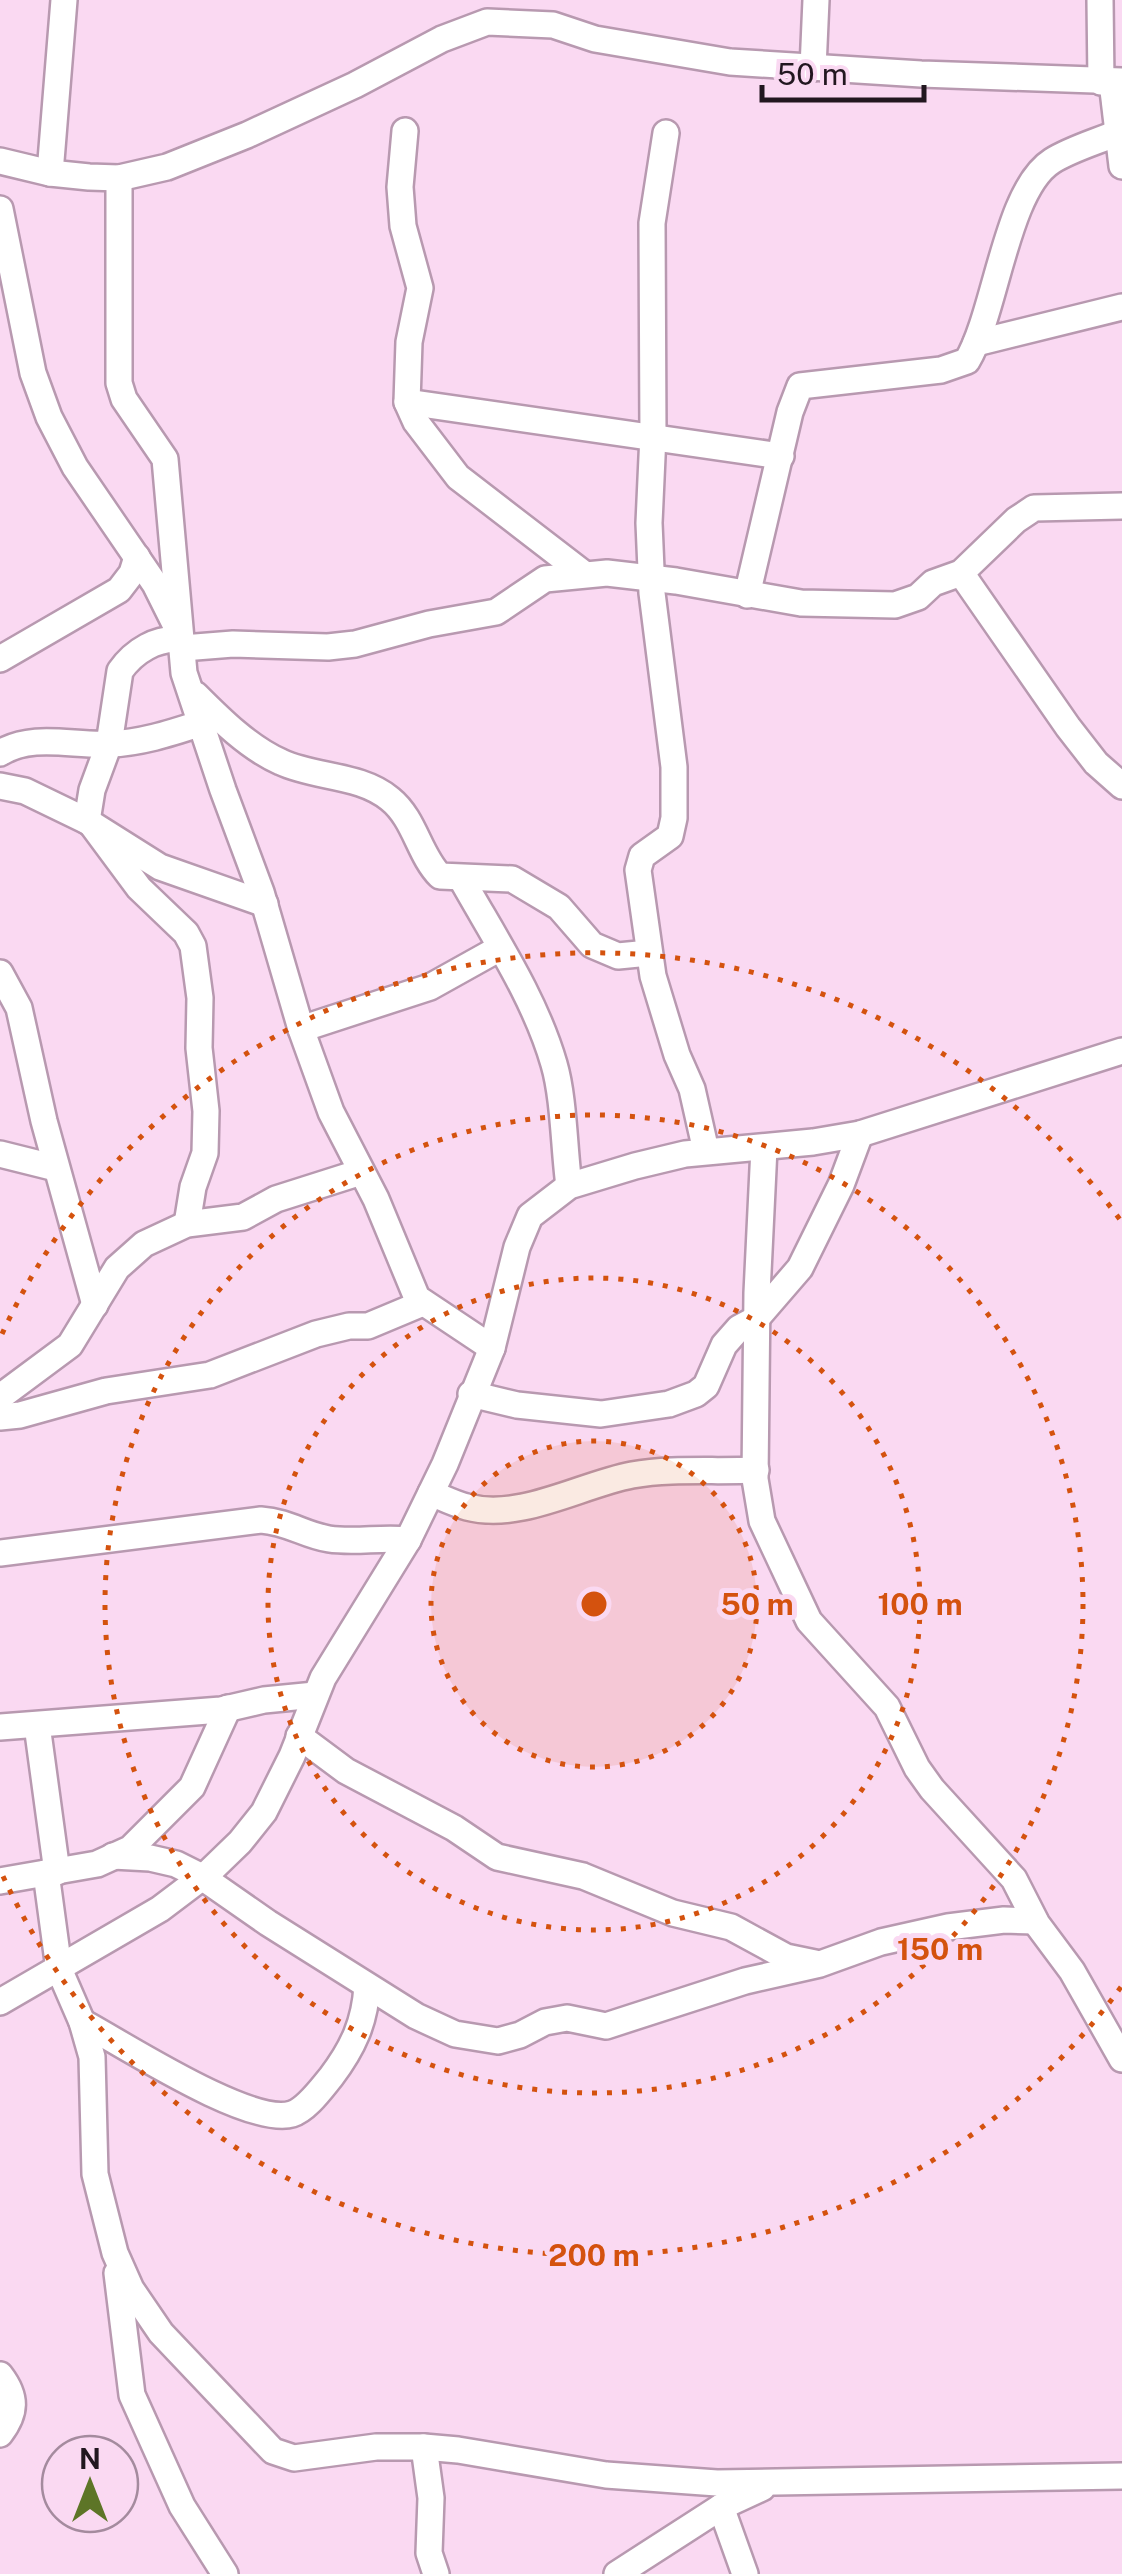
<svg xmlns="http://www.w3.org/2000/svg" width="1122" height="2574" font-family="'Public Sans',sans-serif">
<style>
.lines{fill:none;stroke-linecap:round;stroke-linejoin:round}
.minor-casing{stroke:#b899b0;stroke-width:30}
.minor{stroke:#fff;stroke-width:25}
.ring{fill:none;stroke:#d4520e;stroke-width:5;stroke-dasharray:5 10}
.centre{fill:#d4520e;stroke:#fad9f2;stroke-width:5}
.ring-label{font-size:30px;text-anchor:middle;font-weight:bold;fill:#d4520e;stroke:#fad9f2;stroke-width:10;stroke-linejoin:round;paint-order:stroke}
</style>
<rect width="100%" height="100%" fill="#fad9f2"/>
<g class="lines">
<defs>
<g id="minor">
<path d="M1100 0 1101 82"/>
<path d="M813 68 816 0"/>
<path d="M1112 82 1122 166"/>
<path d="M405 131 400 187 403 226 420 288 409 342 407 402 416 422 458 477 584 574"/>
<path d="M666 133 652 223 653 435 649 523 652 593 674 767V818L670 836 642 856 638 870 653 976 677 1055 692 1089 706 1151"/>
<path d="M0 161 50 173 89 177 119 178 167 167 247 135 355 85 442 39 487 22 553 25 595 39 730 62 921 74 1122 81"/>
<path d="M50 173 64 0"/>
<path d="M119 178V383L124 399 165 459 184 673 223 790 261 892 301 1029 331 1112 376 1199 417 1298 492 1348"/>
<path d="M0 209 33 373 49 417 75 467 155 584 174 622"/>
<path d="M976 343 1122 307"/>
<path d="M407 402 781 456"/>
<path d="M961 573 1068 727 1096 763 1122 786"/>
<path d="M747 595 790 412 800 386 941 370 967 361C996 313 1006 190 1052 161 1071 149 1096 142 1117 133"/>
<path d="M183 648 233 644 328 647 355 644 429 624 496 612 545 579 607 573 676 581 801 603 895 605 918 597 933 583 961 573 1016 520 1034 508 1122 506"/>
<path d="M0 659 119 590 132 573 137 557"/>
<path d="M196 695C220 719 249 748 281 762 315 778 360 774 390 799 415 819 419 855 440 876L512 879 559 907 592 945 618 956 649 953"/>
<path d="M0 753C33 733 72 746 109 744 141 743 171 733 202 723"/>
<path d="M0 786 25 791 87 821 160 867 265 904"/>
<path d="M87 821 92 790 109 744 120 671C134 651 157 637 181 640"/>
<path d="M93 826 139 888 186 933 193 946 200 998 199 1048 206 1111 205 1153 193 1187 187 1224"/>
<path d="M461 878C494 937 535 998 554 1064 564 1098 564 1149 569 1186"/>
<path d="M0 973 19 1008 44 1121 95 1305"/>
<path d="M301 1029 430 987 500 948"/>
<path d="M764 1148 757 1293 755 1479 762 1521 809 1621 887 1707 917 1768 932 1789 1014 1879 1037 1924 1072 1971 1122 2059"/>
<path d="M0 1154 56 1168"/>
<path d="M471 1394 517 1405 601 1414 669 1404 696 1394 706 1386 724 1345 739 1328 756 1319 800 1268 841 1185 860 1134"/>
<path d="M0 1397 70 1345 117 1268 144 1244 187 1224 243 1217 276 1199 361 1172"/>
<path d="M0 1417 20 1415 106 1391 210 1375 316 1334 349 1326H368L423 1303"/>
<path d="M431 1493C443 1498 455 1504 467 1507 521 1521 580 1485 632 1475 673 1468 714 1472 756 1470"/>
<path d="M0 1553 261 1520C289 1522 304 1535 329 1539 355 1543 381 1537 408 1540"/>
<path d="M37 1725 57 1872"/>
<path d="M0 1727 221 1710 264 1700 315 1695"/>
<path d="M299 1736 346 1771 454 1828 497 1857 583 1876 673 1913 731 1927 786 1957 815 1963"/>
<path d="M113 1856 150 1858 176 1864 202 1877 268 1923 416 2016 455 2034 498 2041 520 2035 545 2022 567 2018 606 2026 745 1981 820 1964 881 1942 948 1927 1004 1920 1035 1921"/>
<path d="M46 1873 59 1969 82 2022 92 2057 95 2174 115 2253 131 2289 161 2333 273 2451 294 2458 376 2447H424L458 2450 606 2475 717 2483 1122 2476"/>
<path d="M0 1881 97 1864 130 1849 192 1787 228 1708"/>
<path d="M0 2002 160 1909 209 1872 240 1842 264 1812 292 1756 323 1678 408 1540 445 1464 492 1348 517 1247 530 1216 569 1186 635 1166 685 1154 813 1142 860 1134 1122 1051"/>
<path d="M82 2022C123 2044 250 2127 292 2114 307 2109 321 2089 331 2077 353 2048 365 2022 367 1986"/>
<path d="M117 2273 132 2395 182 2506 225 2574"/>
<path d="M0 2375C17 2397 16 2413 0 2434"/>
<path d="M424 2447 431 2498 429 2553 436 2574"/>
<path d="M721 2507 745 2574"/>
<path d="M617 2574 721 2507 762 2488"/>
</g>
</defs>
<use href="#minor" class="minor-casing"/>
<use href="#minor" class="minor"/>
</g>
<circle cx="594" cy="1604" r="163" fill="#d4520e" fill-opacity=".12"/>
<g class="ring">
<circle cx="594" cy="1604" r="163"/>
<circle cx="594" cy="1604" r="326"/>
<circle cx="594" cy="1604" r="489"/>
<path d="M1121 1987A651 651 0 0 1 2 1874M2 1334A651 651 0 0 1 1121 1221"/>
</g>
<circle cx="594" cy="1604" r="15" class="centre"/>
<g class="ring-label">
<text x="757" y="1615">50 m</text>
<text x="920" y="1615">100 m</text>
<text x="940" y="1960">150 m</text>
<text x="594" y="2266">200 m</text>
</g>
<g transform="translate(90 2484)"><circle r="48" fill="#fad9f2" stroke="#a48b9e" stroke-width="2.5"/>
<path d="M0-8L18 38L0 25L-18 38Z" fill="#5d7527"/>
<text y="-15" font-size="28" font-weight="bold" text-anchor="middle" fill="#221720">N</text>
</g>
<path d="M762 85v15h162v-15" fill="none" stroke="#221720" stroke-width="5"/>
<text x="777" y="85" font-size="30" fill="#221720" stroke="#fad9f2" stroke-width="8" paint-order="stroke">50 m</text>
</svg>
